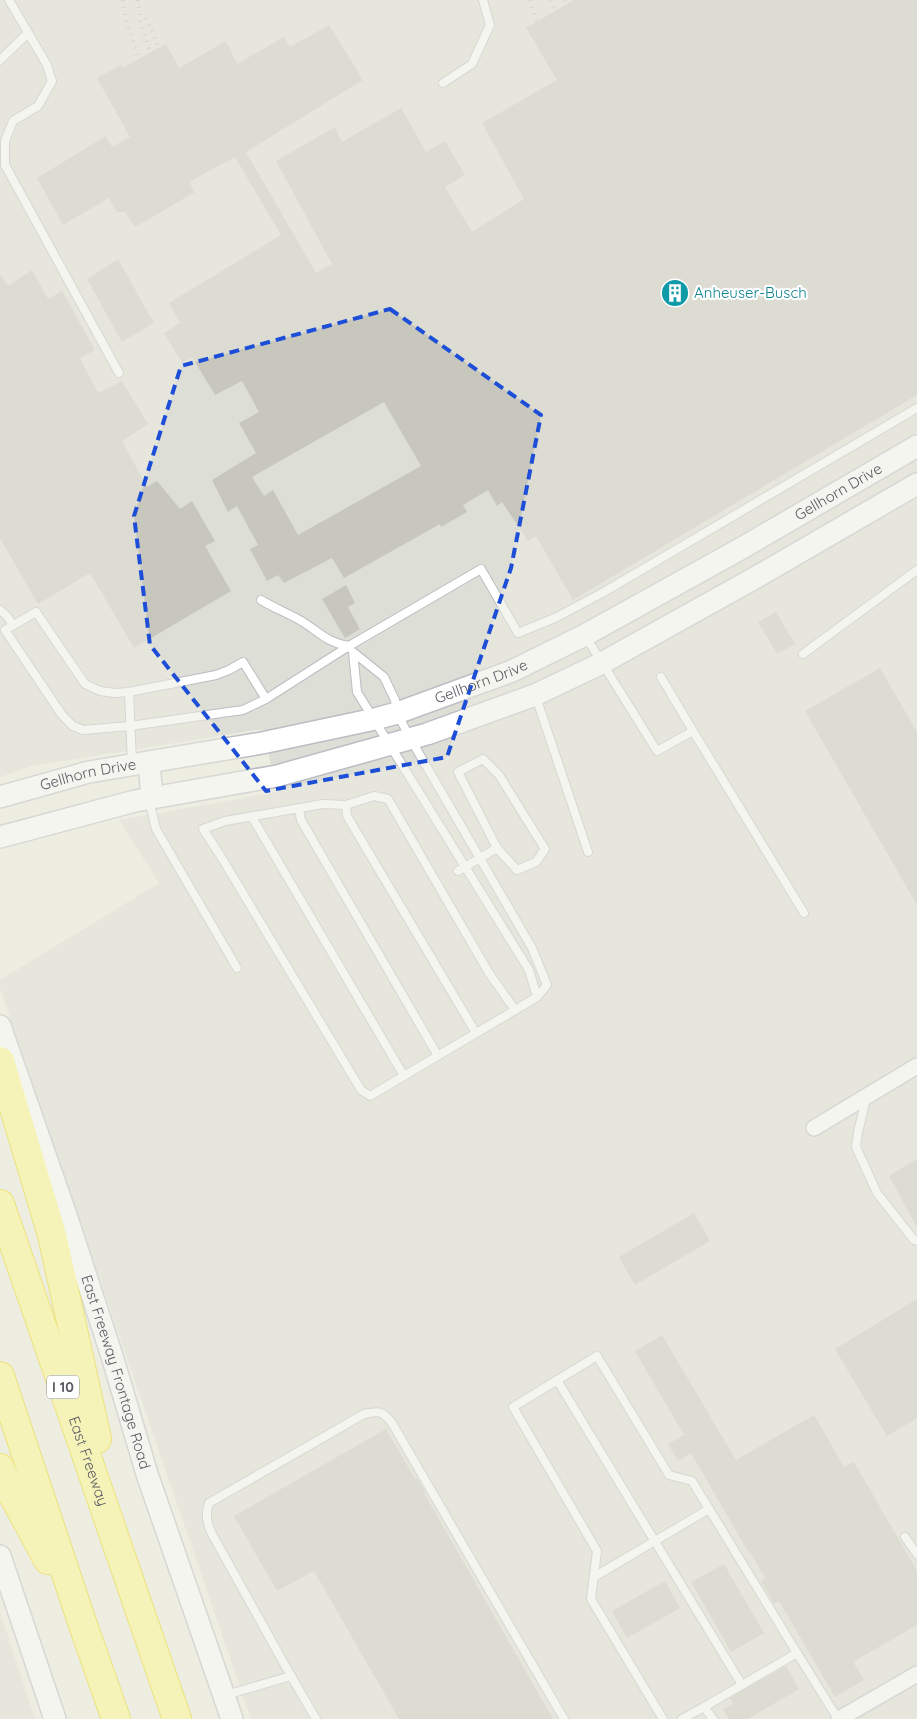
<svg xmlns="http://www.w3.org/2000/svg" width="917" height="1719" font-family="Quicksand,sans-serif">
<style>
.industrial{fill:#ddded5}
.building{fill:#c8c7be;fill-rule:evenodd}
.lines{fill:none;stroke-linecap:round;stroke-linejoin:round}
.service-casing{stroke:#bbbdc3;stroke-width:10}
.minor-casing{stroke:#bbbdc3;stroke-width:18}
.secondary-casing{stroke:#bcbdc5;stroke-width:24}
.motorway-casing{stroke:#eed500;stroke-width:30}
.service{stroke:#fff;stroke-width:8}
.minor{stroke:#fff;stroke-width:15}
.secondary{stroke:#fff;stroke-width:21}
.motorway{stroke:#fffa86;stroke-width:28}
.rail{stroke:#b6b7b7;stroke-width:4;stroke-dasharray:1 6;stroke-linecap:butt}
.marked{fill:none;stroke:#1d4ed8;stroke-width:4;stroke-dasharray:10 6;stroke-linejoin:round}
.labels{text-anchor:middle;stroke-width:4.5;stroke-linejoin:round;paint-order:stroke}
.shield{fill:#fff;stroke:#8b8c91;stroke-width:1}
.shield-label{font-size:14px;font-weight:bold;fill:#595b62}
.culture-label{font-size:15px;fill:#0d838f;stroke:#fff;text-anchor:start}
.street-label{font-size:15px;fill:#595b62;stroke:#fff}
</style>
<rect width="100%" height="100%" fill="#edede1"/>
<g class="industrial">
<path d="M0 0H917V1719H251L0 988V980L159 883 119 820 277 792 263 729 32 766 0 777Z"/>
<path d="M0 1612 35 1719H0Z"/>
</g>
<g class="building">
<path d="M574 0H917V395L573 600 536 536 528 541 502 502 497 506 488 490 463 505 467 512 441 527 440 524 344 578 332 558 284 583 278 575 267 581 250 549 258 545 237 506 228 512 212 480 256 453 239 423 259 412 242 381 215 395 192 357 182 363 164 333 180 323 169 303 281 235 235 157 189 182 195 192 135 227 125 212H117L109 198 63 225 37 178 106 136 112 147 130 137 97 78 121 65 122 68 166 44 179 68 226 41 237 64 284 37 290 47 329 25 363 80 246 152 316 273 332 264 276 161 335 127 342 142 401 108 426 152 445 141 465 175 445 187 472 232 524 199 482 123 557 80 526 28ZM384 402 421 466 298 535 273 490 264 496 252 477Z"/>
<path d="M118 259 154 323 122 342 87 279Z"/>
<path d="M32 270 48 299 62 291 95 350 80 358 98 393 122 381 148 424 122 441 147 487 157 481 180 509 192 501 215 541 205 546 231 591 134 648 90 573 38 604 0 538V274L8 286Z"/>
<path d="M346 585 355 603 348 607 360 629 345 638 322 599Z"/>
<path d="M776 612 795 644 777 654 758 622Z"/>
<path d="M880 668 917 732V905L805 711Z"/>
<path d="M917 1159V1227L889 1176Z"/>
<path d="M694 1213 710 1241 635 1285 619 1257Z"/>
<path d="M917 1299V1418L887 1436 835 1349Z"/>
<path d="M662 1335 736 1460 814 1415 844 1467 854 1462 917 1571V1625L853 1662 864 1680 835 1697 779 1601 774 1604 761 1581 765 1578 750 1552 749 1553 691 1453 678 1461 668 1444 684 1435 635 1351Z"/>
<path d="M386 1429 415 1479 417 1478 425 1492 424 1493 553 1719H399L314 1571 277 1591 234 1516Z"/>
<path d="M724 1564 764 1633 731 1652 691 1582Z"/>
<path d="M665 1581 680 1608 627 1638 612 1611Z"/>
<path d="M786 1666 799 1689 748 1719H729L723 1709 733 1704 730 1698Z"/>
</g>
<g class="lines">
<defs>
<g id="service">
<path d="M9 0 47 65 52 81 38 106 13 121 5 141V165L119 373"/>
<path d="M0 60 28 33"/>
<path d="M443 83 472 64 490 25 483 0"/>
<path d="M261 600C274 608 290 614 303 622 320 633 328 643 349 646L350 648"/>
<path d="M0 610 7 616 13 625"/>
<path d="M586 637 657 751 693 731 804 913"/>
<path d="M803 654 917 570"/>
<path d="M661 677 693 731"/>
<path d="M129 692 132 763"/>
<path d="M536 697 588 852"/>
<path d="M266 699 243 662 229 670 216 675 129 692 115 693 100 691 85 684 36 612 5 630 62 715 73 726 83 730 130 726 243 710 266 699 349 646 481 569 518 633 555 618 604 592 917 408"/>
<path d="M149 800 156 829 237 968"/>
<path d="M346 805 347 816 476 1033"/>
<path d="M299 809 301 820 438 1056"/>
<path d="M252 817 404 1076"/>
<path d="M458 871 497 848 458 772 483 759 499 775 545 849 536 862 517 870 497 848"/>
<path d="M515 1010 489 973 388 799 374 796 346 805 323 804 225 821 203 829 220 855 361 1090 370 1096 537 997 529 970 357 692 353 652 384 677 395 700 397 713 410 738 532 948 547 985 537 997"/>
<path d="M866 1099 858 1132 856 1147 877 1193 914 1240 917 1241"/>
<path d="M557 1380 742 1685"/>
<path d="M905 1537 917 1554"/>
<path d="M594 1577 709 1509"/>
<path d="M291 1676 212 1534C207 1523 205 1515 209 1503L364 1414C379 1411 382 1410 392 1423L564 1719"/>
<path d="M226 1695 291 1676 316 1719"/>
<path d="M663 1719 591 1599 597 1551 513 1407 597 1356 669 1475 692 1481 797 1653"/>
<path d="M682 1719 704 1707"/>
<path d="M713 1719 704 1707 797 1653 838 1719"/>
</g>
<g id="minor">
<path d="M814 1128 917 1066"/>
<path d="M839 1719 917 1674"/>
</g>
<g id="secondary">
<path d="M149 762 152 798"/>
<path id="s1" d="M0 797 89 772 262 743 375 719 397 713 512 671 585 635 742 548 917 446"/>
<path d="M0 837 135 801 277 776 427 734 535 695 602 663 753 579 917 484"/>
<path id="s2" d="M0 1026 67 1218 112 1356 147 1474 232 1719"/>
<path d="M0 1556 55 1719"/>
</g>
<g id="motorway">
<path d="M0 1061 52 1235 97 1439"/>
<path id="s3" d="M0 1204 177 1719"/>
<path d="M0 1376 82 1622 116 1719"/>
<path d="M0 1468 6 1482 48 1560"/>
</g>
</defs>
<use href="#service" class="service-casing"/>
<use href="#minor" class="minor-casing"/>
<use href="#secondary" class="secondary-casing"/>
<use href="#motorway" class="motorway-casing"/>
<use href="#service" class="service"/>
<use href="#minor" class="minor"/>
<use href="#secondary" class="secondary"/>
<use href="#motorway" class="motorway"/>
<g class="rail">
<path d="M123 0 126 20 139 59"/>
<path d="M138 0 140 20 150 52"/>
<path d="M530 0 536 22"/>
<path d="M551 0 556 10"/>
<path d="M565 0 567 4"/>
<path d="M146 18 159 48"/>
</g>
</g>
<path d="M0 0H917V1719H0ZM390 309 541 415 511 568 447 757 266 791 150 645 134 516 181 366Z" fill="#edede1" fill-opacity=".55" fill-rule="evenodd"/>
<path class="marked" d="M390 309 541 415 511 568 447 757 266 791 150 645 134 516 181 366Z"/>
<defs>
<symbol id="building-disc" viewBox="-11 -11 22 22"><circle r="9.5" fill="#0f9aa8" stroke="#fff"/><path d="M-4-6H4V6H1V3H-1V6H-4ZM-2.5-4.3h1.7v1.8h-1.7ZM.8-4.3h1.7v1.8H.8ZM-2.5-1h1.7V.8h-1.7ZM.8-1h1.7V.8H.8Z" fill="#fff"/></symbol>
</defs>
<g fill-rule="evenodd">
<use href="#building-disc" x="659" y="277" width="32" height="32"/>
</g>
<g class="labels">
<rect class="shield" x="47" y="1375.5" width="32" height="23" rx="4"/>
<g class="shield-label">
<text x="63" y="1392">I 10</text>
</g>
<g class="culture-label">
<text x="694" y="298">Anheuser-Busch</text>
</g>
<g class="street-label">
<text dy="5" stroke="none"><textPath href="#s1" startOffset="901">Gellhorn Drive</textPath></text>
<text dy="5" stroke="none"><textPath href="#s1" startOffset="496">Gellhorn Drive</textPath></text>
<text dy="5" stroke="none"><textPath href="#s1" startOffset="91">Gellhorn Drive</textPath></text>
<text dy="5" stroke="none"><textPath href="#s2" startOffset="365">East Freeway Frontage Road</textPath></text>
<text dy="5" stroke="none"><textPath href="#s3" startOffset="272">East Freeway</textPath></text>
</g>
</g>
</svg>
